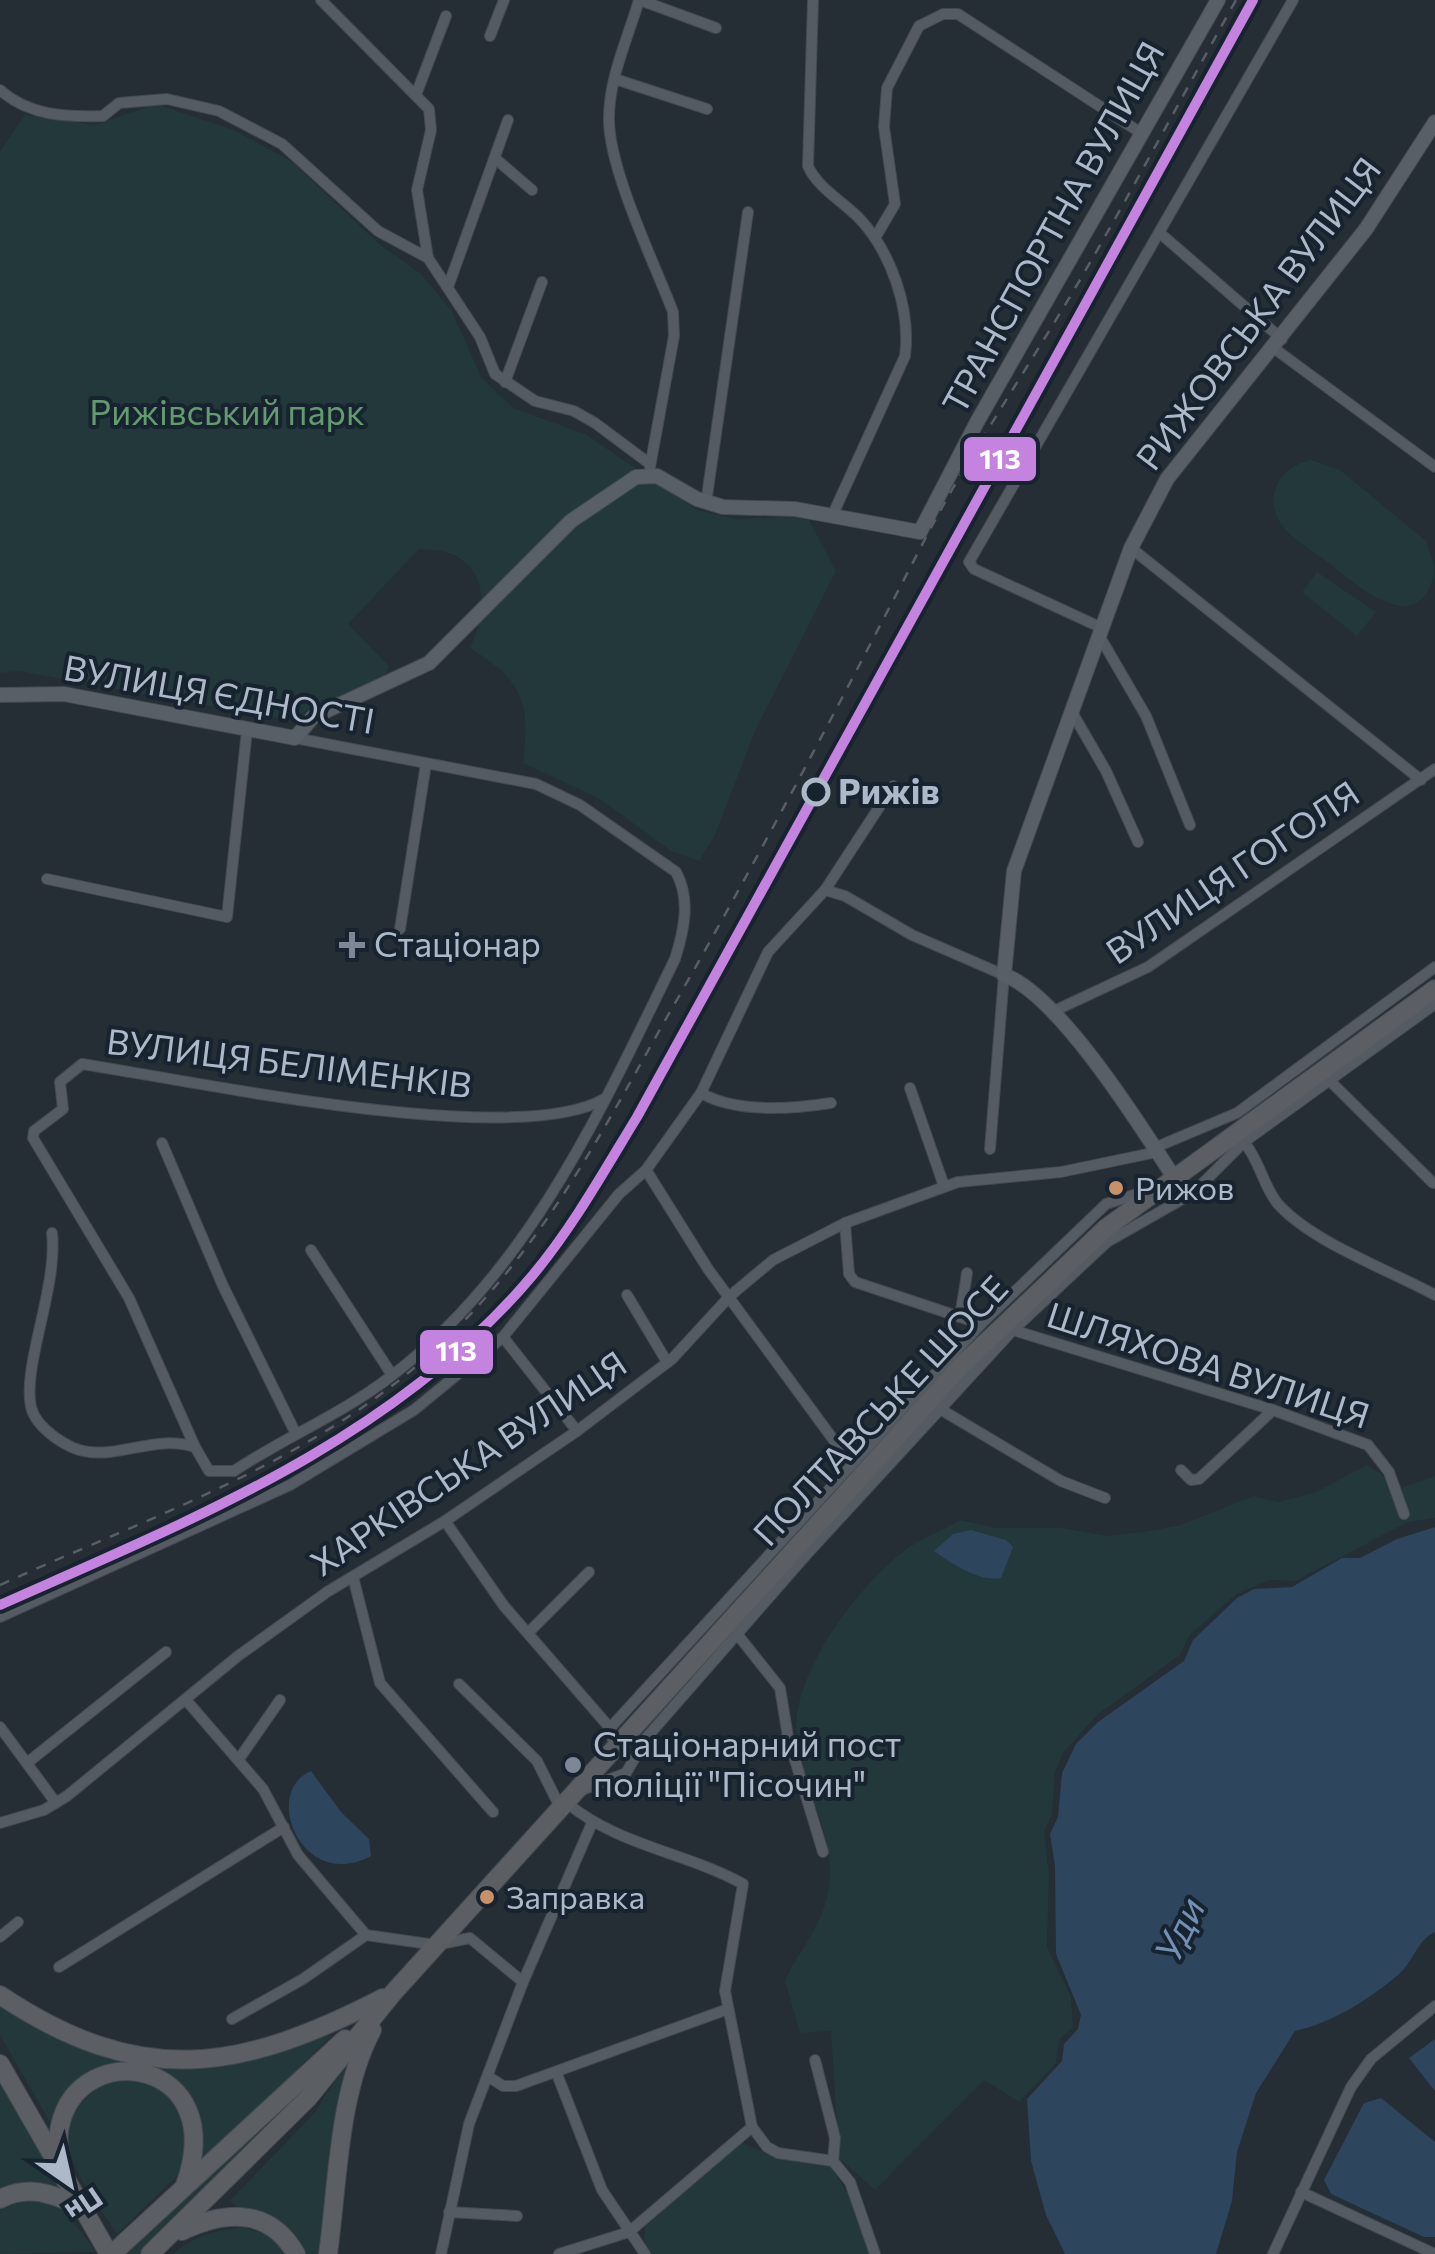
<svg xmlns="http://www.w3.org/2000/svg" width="1435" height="2254" font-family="Commissioner,sans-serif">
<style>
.green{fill:#22383b}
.water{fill:#2e455e}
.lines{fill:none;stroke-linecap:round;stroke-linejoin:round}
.street-casing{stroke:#43494f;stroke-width:12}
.secondary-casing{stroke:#43494f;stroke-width:16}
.highway-casing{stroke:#414851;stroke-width:20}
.street{stroke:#555b63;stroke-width:10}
.secondary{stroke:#595f67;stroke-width:14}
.highway{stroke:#5b5e62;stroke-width:18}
.rail{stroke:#595e66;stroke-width:2.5;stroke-dasharray:10 10;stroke-linecap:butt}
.rail-1-casing{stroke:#182330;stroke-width:18}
.rail-1{stroke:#c483df;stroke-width:10}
.stop-dot{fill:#182330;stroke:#adb8c8;stroke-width:5}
.poi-dot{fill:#7d8795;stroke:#182330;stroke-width:4}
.bus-dot{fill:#c7916a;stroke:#182330;stroke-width:4}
.labels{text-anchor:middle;stroke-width:8;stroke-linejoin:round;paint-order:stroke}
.bus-label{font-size:32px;fill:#adb8c8;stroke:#182330;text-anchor:start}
.street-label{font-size:35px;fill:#adb8c8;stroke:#182330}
.park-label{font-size:35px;fill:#629b6d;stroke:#182330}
.stop-label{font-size:35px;font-weight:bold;fill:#adb8c8;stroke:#182330;text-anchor:start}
.poi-label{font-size:35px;fill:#adb8c8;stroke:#182330;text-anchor:start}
.water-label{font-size:38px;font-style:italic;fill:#7290b3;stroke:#182330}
.line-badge{stroke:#182330;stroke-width:4}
.badge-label{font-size:28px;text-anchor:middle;font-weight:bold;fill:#fff}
</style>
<rect width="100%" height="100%" fill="#252d35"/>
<g class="green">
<path d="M156 104 234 130 291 161 378 243 420 273 452 311 481 377 513 408 585 434 697 510 738 519 807 516 836 571 756 729 715 835 699 861 671 851 600 799 523 763C530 702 524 682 470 648 485 617 491 572 452 554 443 550 428 550 419 549L348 624 389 666 385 676 286 720 19 671 0 673V151L25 115 95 125Z"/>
<path d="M1311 460 1340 470 1426 541 1435 569C1422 643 1358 587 1329 563 1313 551 1286 537 1277 517 1265 490 1285 465 1311 460Z"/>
<path d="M1317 572 1376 612 1357 636 1302 592Z"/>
<path d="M1367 1465 1401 1488 1435 1476V1518L1408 1522 1295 1581 1269 1580 1236 1594 1189 1636 1180 1655 1097 1715 1063 1753 1055 1772 1052 1814 1044 1831 1049 1874 1047 1947 1071 1997 1073 2027 1059 2040 1056 2063 1019 2102 984 2080 875 2190 839 2158 831 2031 800 2033 785 1981C799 1950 822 1926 828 1892 839 1842 804 1791 797 1743 787 1679 853 1593 900 1554 917 1540 941 1531 960 1520L996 1528H1063L1106 1536 1143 1532 1181 1525 1253 1496 1278 1502 1314 1493Z"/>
<path d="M0 1996 162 2063 332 2035 193 2174C204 2141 206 2101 170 2082 153 2072 118 2075 98 2073L55 2131 0 2035Z"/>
<path d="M349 2060 319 2254H298L230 2201 315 2112Z"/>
<path d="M112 2079 153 2081 188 2117 185 2168 117 2234C79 2176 32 2126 112 2079Z"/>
<path d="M310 2079 286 2111 145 2249 139 2254H124Z"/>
<path d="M0 2080 58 2186 32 2183 0 2192Z"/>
<path d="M740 2142 773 2156 830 2165 857 2208 870 2254H652L644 2240 645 2227Z"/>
<path d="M30 2197 62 2207 96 2252 0 2254V2210Z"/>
<path d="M245 2227 271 2237 286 2254H173C194 2235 218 2230 245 2227Z"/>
</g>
<g class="water">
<path d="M1435 1527V1932C1417 1940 1414 1961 1399 1974 1370 1999 1332 2023 1295 2031L1256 2093 1237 2152 1232 2201 1216 2254H1065L1046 2215 1031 2161 1027 2099 1062 2061 1064 2044 1078 2029 1081 2015 1056 1954 1055 1866 1050 1834 1058 1817 1062 1773 1076 1744 1098 1722 1184 1661 1193 1640 1237 1598 1254 1589 1292 1587 1342 1558H1360L1397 1539Z"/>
<path d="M971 1530 1006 1540 1013 1547 1001 1578C978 1582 951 1563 934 1551L953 1534Z"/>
<path d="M311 1771 341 1812 369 1839 371 1856C302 1893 261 1792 311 1771Z"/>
<path d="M1435 2039V2091L1409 2058Z"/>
<path d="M1381 2098 1435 2142V2237H1424L1331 2194 1324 2180 1364 2103Z"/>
</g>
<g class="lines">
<defs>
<g id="street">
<path d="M321 0 429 109 431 130 417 190 428 258"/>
<path d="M639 0C628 38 608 80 609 121 610 172 654 262 673 312L674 336 650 467"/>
<path d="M640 0 716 28"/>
<path d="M813 0 808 166C817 187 842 201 858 217 891 251 911 309 905 356L833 514"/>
<path d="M490 36 504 0"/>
<path d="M615 79 707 109"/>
<path d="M0 90C29 116 66 117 103 116L119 103 167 99 219 111 282 144 378 231 428 258 480 337 495 374 535 401 574 411 595 423 650 464"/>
<path d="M417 92 446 16"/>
<path d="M497 160 532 190"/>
<path d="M1161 234 1282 339"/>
<path d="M875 238 895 204 884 127 887 88 919 26 943 14H958L1141 133"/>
<path d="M448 287 508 120"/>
<path d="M1275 349 1435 467"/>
<path d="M505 382 542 282"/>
<path d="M706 503 748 212"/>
<path d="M1131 548 1421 780"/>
<path d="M1102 628 974 569 969 562 1293 0"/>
<path d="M1100 637 1146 716 1190 825"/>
<path d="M1073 714 1106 771 1138 842"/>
<path d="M47 879 227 917 247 730"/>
<path d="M825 890 845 896 912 935 1004 975 990 1149"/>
<path d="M400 929 426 764"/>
<path d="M1054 1011 1148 967 1435 769"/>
<path d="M1330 1081 1433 1183"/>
<path d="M910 1088 944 1186"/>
<path d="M701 1093C736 1113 792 1109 831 1103"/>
<path d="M1244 1142C1260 1161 1263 1186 1278 1204 1312 1242 1389 1270 1435 1295"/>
<path d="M162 1143 223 1286 296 1434"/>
<path d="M1154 1148 1237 1113 1435 967"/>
<path d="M646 1170 708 1269 852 1465"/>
<path d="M845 1223 849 1274 855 1282 981 1324"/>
<path d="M52 1233C58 1287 22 1366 31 1407 36 1428 68 1450 89 1452 125 1456 157 1435 195 1447L209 1471H234C285 1437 342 1414 390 1377 529 1272 601 1110 675 959 684 931 691 899 676 872L580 805 536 784 295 738"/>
<path d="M311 1250 392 1375"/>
<path d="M627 1295 667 1362"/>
<path d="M960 1317 967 1273"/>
<path d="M1013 1330 1273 1410 1368 1445 1389 1472 1404 1514"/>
<path d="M503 1337 577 1431"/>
<path d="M940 1409 1061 1481 1105 1498"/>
<path d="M195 1447 129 1298 33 1138 34 1131 63 1109 60 1082 82 1064C193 1081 515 1150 604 1099"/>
<path d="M1181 1470 1191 1480 1199 1479 1273 1410"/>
<path d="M445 1521 504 1606 610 1728 615 1749"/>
<path d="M353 1577 380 1683 493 1812"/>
<path d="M0 1617 290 1485 414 1410 503 1337 619 1194 646 1170 701 1093 768 952 825 890 893 786"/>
<path d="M528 1633 589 1572"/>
<path d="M737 1634 780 1688 788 1737 823 1852"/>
<path d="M459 1684 537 1761 561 1809"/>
<path d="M186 1700 263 1789 298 1855 366 1935 436 1945 470 1938 523 1982"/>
<path d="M0 1727 56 1803"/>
<path d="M610 1728 981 1324 1106 1204 1152 1189"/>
<path d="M239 1759 280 1700"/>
<path d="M27 1763 166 1652"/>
<path d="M577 1792 626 1773 647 1737 807 1554 1013 1330 1107 1242 1193 1193 1244 1142 1435 1004"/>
<path d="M567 1803C619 1846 685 1852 743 1884L725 1991 752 2127 767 2147 778 2153 833 2161 850 2182 875 2254"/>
<path d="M0 1823 44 1810 67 1796 238 1656 327 1592 445 1521 577 1431 672 1359 730 1296 773 1260 845 1223 958 1182 1061 1172 1157 1152"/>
<path d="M0 1937 18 1922"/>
<path d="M59 1967 284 1827"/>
<path d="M232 2019 303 1979 366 1935"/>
<path d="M815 2060 835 2138 833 2161"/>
<path d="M557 2074 602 2190 645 2254"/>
<path d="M489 2077 503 2086H516L728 2009"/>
<path d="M1301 2192 1435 2254"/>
<path d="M449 2212 517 2216"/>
<path d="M441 2254 469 2124 523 1982 592 1823"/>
<path d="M559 2254 629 2232 752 2127"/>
<path d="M1273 2254 1351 2087 1371 2059 1435 2006"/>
</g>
<g id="secondary">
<path d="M0 695 64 694 295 738 313 717 429 663 571 521 636 477 657 476 697 499 723 507 795 509 920 532 977 422 1218 0"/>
<path d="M1173 1176C1140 1125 1058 994 1004 975L1014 871 1131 548 1167 479 1366 229 1435 122"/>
</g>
<g id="highway">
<path d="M0 1995C141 2089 239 2072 383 1998"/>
<path d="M0 2064 109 2254"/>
<path d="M65 2180C62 2162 56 2144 60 2126 79 2036 231 2058 185 2185"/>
<path d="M0 2199C29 2184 51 2194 80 2206"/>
<path d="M182 2231C225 2211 269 2207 296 2254"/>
<path d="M112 2254 345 2039"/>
<path d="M150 2254 308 2098 393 1993 961 1366 1106 1228 1435 989"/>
<path d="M328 2254C338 2183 338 2094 372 2030"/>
</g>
</defs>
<use href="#street" class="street-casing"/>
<use href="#secondary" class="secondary-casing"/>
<use href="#highway" class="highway-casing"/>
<use href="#street" class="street"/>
<use href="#secondary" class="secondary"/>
<use href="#highway" class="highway"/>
<path class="rail" d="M0 1585C142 1520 302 1466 421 1362 535 1262 594 1146 667 1017 757 861 841 701 924 541 967 458 1020 380 1068 300 1127 201 1180 100 1236 0"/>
<defs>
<path id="rail-1" d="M0 1605C191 1520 394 1440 532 1276 573 1227 604 1171 637 1117L1253 0"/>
</defs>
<use href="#rail-1" class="rail-1-casing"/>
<use href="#rail-1" class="rail-1"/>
</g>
<circle class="stop-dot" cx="816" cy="792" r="12"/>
<g class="poi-dot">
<path d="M347 930h10v10h10v10h-10v10h-10v-10h-10v-10h10z"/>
<circle cx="573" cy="1765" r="10"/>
</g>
<g class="bus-dot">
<circle cx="1116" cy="1188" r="9"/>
<circle cx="487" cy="1897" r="9"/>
</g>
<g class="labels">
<g class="bus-label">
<text x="1135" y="1200">Рижов</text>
<text x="506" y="1909">Заправка</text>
</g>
<g class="street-label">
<text transform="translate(1054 228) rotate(-61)" y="12">ТРАНСПОРТНА ВУЛИЦЯ</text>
<text transform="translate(1259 314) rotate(-53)" y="12">РИЖОВСЬКА ВУЛИЦЯ</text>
<text transform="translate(219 695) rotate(10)" y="12">ВУЛИЦЯ ЄДНОСТІ</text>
<text transform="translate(1233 873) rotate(-34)" y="12">ВУЛИЦЯ ГОГОЛЯ</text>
<text transform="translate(289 1064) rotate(7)" y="12">ВУЛИЦЯ БЕЛІМЕНКІВ</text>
<text transform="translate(1208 1366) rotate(18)" y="12">ШЛЯХОВА ВУЛИЦЯ</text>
<text transform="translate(881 1411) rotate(-47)" y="12">ПОЛТАВСЬКЕ ШОСЕ</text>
<text transform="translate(469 1464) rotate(-34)" y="12">ХАРКІВСЬКА ВУЛИЦЯ</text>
</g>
<g class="park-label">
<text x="227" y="425">Рижівський парк</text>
</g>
<g class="stop-label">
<text x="838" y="804">Рижів</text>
</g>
<g class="poi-label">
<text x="374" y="957">Стаціонар</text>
<text x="593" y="1757">Стаціонарний пост<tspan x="593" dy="40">поліції "Пісочин"</tspan></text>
</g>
<g class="water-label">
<text transform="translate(1180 1930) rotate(-64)" y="13">Уди</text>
</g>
</g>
<g class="line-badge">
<rect x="962" y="435" width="76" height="48" rx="10" fill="#c483df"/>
<rect x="418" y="1328" width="77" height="48" rx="10" fill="#c483df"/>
</g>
<g class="badge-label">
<text x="1000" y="469">113</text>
<text x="456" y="1361">113</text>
</g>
<g transform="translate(70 2184) rotate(146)" stroke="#182330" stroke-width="8" paint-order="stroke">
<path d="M0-8L18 38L0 25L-18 38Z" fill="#adb8c8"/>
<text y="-15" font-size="28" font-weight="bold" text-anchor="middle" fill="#adb8c8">Пн</text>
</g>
</svg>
